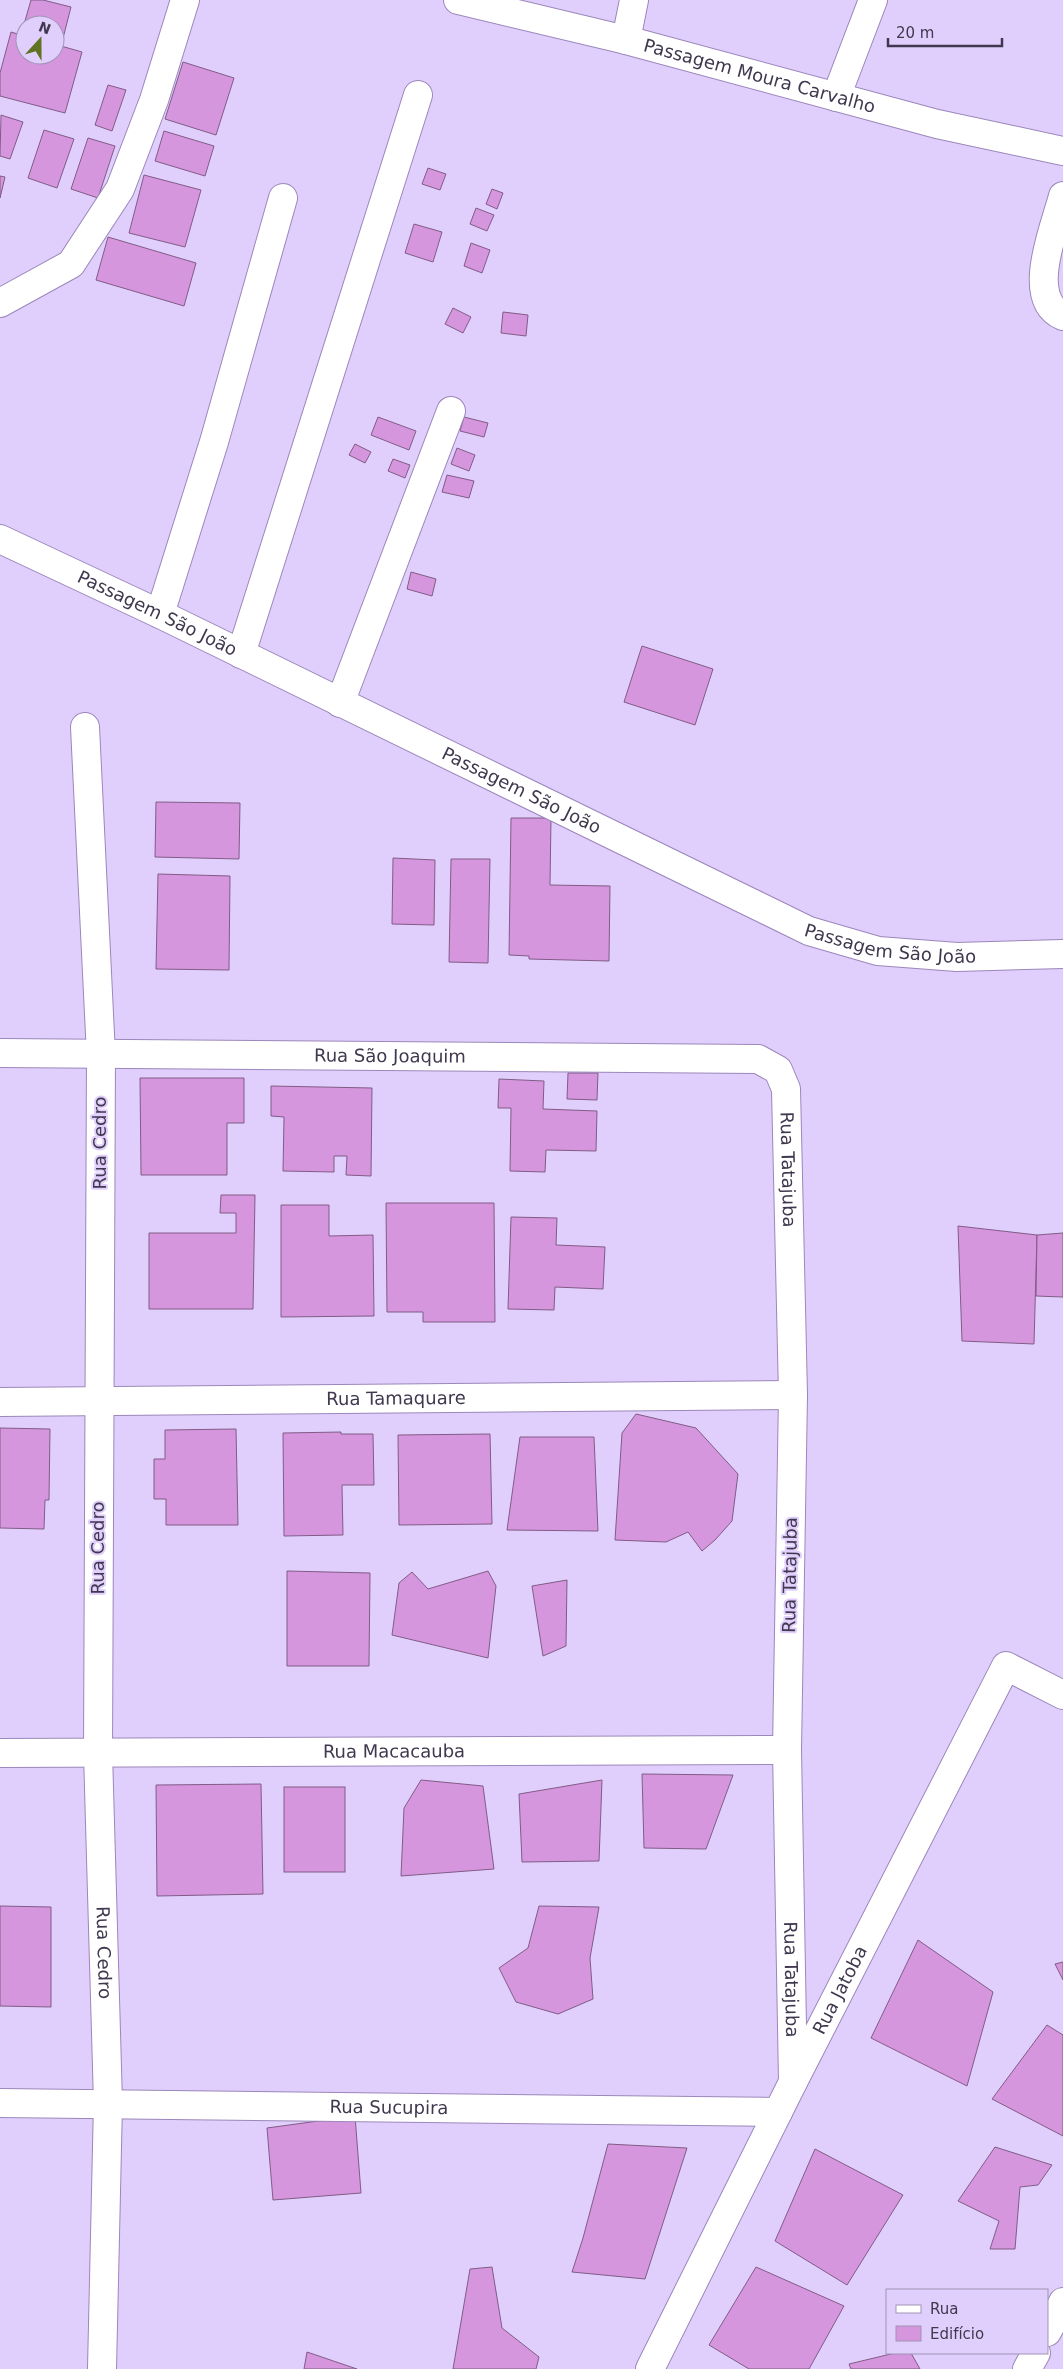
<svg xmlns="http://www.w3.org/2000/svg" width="1063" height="2369" font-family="'DejaVu Sans',sans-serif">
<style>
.building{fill:#d596de;stroke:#815c86;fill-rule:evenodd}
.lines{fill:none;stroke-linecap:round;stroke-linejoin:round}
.street-casing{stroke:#9b87bb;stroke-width:30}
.street{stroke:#fff;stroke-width:28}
.labels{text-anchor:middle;stroke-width:4;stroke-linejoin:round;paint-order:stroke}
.street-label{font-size:18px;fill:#40384e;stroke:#e0cffc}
</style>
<rect width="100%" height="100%" fill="#e0cffc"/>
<g class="building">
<path d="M31 0H43L71 7 61 46 82 52 65 113 0 96V73L11 32 21 35ZM25 25H55V55H25Z"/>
<path d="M183 62 234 78 216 135 165 119Z"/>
<path d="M108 85 126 90 112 131 95 125Z"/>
<path d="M1 115 23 122 10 159 0 156Z"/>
<path d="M44 130 74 139 57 188 28 178Z"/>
<path d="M164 131 214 146 205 176 155 161Z"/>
<path d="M88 138 115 146 98 198 71 189Z"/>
<path d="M428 168 446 174 440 190 422 184Z"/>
<path d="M144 175 201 190 185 247 129 233Z"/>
<path d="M0 176 5 177 0 198Z"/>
<path d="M492 189 503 193 497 209 486 204Z"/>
<path d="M476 208 494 215 487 231 470 224Z"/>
<path d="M414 224 442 232 433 262 405 253Z"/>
<path d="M108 237 196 263 184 306 96 280Z"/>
<path d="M471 243 490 250 482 273 464 266Z"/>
<path d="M453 308 471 317 463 333 445 324Z"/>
<path d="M503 312 528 315 526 336 501 333Z"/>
<path d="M378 417 416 431 409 450 371 435Z"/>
<path d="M464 417 488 423 484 437 460 431Z"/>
<path d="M355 444 371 452 365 463 349 455Z"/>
<path d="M457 448 475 455 469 471 451 464Z"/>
<path d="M393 459 410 465 405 478 388 471Z"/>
<path d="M447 475 474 481 469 498 442 492Z"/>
<path d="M411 572 436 579 432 596 407 589Z"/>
<path d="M642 646 713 669 695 725 624 702Z"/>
<path d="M156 802 240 803 239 859 155 857Z"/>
<path d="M511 818H551L550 885 610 886 609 961 529 959V956L509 955Z"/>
<path d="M393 858 435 860 434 925 392 924Z"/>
<path d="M451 859H490L488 963 449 962Z"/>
<path d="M158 874 230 876 229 970 156 969Z"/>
<path d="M568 1073H598L597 1100 567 1099Z"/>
<path d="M140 1078H244V1123H227V1175H141Z"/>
<path d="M499 1079 544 1081 543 1109 597 1111 596 1151 546 1150 545 1172 510 1171 511 1108H498Z"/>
<path d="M271 1086 372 1088 371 1176 346 1175 347 1156H334V1172L283 1171 284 1117 271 1116Z"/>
<path d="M221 1195H255L253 1309H149V1233H236V1213H220Z"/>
<path d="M386 1203H494L495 1322H423V1312H387Z"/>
<path d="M281 1205H329V1236L373 1235 374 1316 281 1317Z"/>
<path d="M511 1217 557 1218 556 1245 605 1247 603 1289 555 1287 554 1310 508 1309Z"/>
<path d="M958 1226 1037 1235 1034 1344 962 1341Z"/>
<path d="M1063 1233V1297L1036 1296 1037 1235Z"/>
<path d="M636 1414 696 1428 738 1474 732 1521 715 1540 702 1551 688 1532 666 1542 615 1540 622 1433Z"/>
<path d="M0 1428 50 1429 49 1500H45L44 1529 0 1528Z"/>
<path d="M236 1429 238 1525H166V1499H154V1459H165V1430Z"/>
<path d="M341 1432V1434H373L374 1485H342L343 1535 284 1536 283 1433Z"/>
<path d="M490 1434 492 1524 399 1525 398 1435Z"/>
<path d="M520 1437H594L598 1531 507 1530Z"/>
<path d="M287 1571 370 1573 369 1666H287Z"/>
<path d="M488 1571 496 1586 488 1658 392 1635 399 1583 412 1572 428 1589Z"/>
<path d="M567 1580 566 1646 543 1656 532 1586Z"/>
<path d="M642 1774 733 1775 706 1849 644 1848Z"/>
<path d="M421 1780 483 1786 494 1869 401 1876 404 1808Z"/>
<path d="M602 1780 599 1861 522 1862 519 1794Z"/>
<path d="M261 1784 263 1894 157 1896 156 1785Z"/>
<rect x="284" y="1787" width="61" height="85"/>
<path d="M0 1906 51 1907V2007L0 2006Z"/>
<path d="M539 1906 599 1907 590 1958 593 1999 558 2014 516 2002 499 1968 528 1948Z"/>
<path d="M918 1940 993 1992 967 2086 871 2038Z"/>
<path d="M1063 1962V1980L1055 1964Z"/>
<path d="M1047 2025 1063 2035V2136L992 2099Z"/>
<path d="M355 2116 361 2193 273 2200 267 2128Z"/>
<path d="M608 2144 687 2148 645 2279 572 2272 583 2238Z"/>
<path d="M995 2147 1052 2165 1038 2185 1020 2187 1015 2249H990L999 2221 958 2201Z"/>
<path d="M815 2149 903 2195 847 2285 775 2241Z"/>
<path d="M492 2267 502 2328 539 2357 536 2369H453L470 2269Z"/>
<path d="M756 2267 844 2306 809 2369H749L709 2345Z"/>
<path d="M307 2352 357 2369H304Z"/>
<path d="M895 2353H911L920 2369H851L849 2364Z"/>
</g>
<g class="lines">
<defs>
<g id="street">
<path id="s1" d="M458 0 626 40 937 124 1063 151"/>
<path d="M626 40 634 0"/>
<path d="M836 97 873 0"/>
<path d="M1063 196C1055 227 1024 299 1063 316"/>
<path d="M0 303 71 264 120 189 154 100 185 0"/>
<path id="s2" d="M0 539 160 614 809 931 878 951 957 957 1063 954"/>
<path d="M160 614 214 442 283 198"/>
<path d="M241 654 418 95"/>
<path d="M340 703 451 411"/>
<path id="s3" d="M85 727 101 1055 98 1753 108 2103 102 2369"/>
<path id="s4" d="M0 1053 758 1059 778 1070 786 1089 793 1395 787 1750 793 2082"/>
<path id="s5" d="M0 1402 793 1395"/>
<path id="s6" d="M0 1753 787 1750"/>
<path id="s7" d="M0 2103 778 2112"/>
<path d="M1047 2332 1063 2302"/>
<path id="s8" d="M650 2369 793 2082 1006 1666 1063 1695"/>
<path d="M1027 2369 1036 2353"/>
</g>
</defs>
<use href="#street" class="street-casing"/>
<use href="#street" class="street"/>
</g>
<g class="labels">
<g class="street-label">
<text dy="6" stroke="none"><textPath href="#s1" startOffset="311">Passagem Moura Carvalho</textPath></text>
<text dy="6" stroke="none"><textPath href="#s2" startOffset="174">Passagem São João</textPath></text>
<text dy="6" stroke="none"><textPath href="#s2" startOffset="579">Passagem São João</textPath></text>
<text dy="6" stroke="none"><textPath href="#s2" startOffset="982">Passagem São João</textPath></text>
<text dy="6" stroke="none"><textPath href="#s4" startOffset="390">Rua São Joaquim</textPath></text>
<text transform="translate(100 1143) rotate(-90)" y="6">Rua Cedro</text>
<text dy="6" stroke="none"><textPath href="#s4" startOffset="882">Rua Tatajuba</textPath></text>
<text dy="6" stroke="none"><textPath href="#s5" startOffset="396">Rua Tamaquare</textPath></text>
<text transform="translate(98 1548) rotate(-90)" y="6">Rua Cedro</text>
<text transform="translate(790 1575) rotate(-89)" y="6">Rua Tatajuba</text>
<text dy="6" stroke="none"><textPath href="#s6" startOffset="394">Rua Macacauba</textPath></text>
<text dy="6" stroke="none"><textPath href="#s3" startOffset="1226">Rua Cedro</textPath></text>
<text dy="6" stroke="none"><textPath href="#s4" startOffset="1692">Rua Tatajuba</textPath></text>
<text dy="6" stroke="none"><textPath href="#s8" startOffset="424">Rua Jatoba</textPath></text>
<text dy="6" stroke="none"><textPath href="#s7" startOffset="389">Rua Sucupira</textPath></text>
</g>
</g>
<rect x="886" y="2289" width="162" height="65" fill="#e0cffc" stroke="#a093b6"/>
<rect x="896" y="2305" width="25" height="8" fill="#ffffff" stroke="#a093b6"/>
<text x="930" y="2314" font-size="15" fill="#40384e">Rua</text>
<rect x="896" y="2326" width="25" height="15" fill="#d596de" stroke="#a093b6"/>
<text x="930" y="2339" font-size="15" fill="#40384e">Edifício</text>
<g transform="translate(40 40) rotate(21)"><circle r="24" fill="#e0cffc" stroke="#a093b6"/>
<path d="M0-4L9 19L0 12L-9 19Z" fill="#5f7322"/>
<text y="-8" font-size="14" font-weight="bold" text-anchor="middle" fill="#40384e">N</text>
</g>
<path d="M888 38v8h114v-8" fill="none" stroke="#40384e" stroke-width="2.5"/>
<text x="896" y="38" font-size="15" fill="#40384e" stroke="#e0cffc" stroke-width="4" paint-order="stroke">20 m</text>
</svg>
